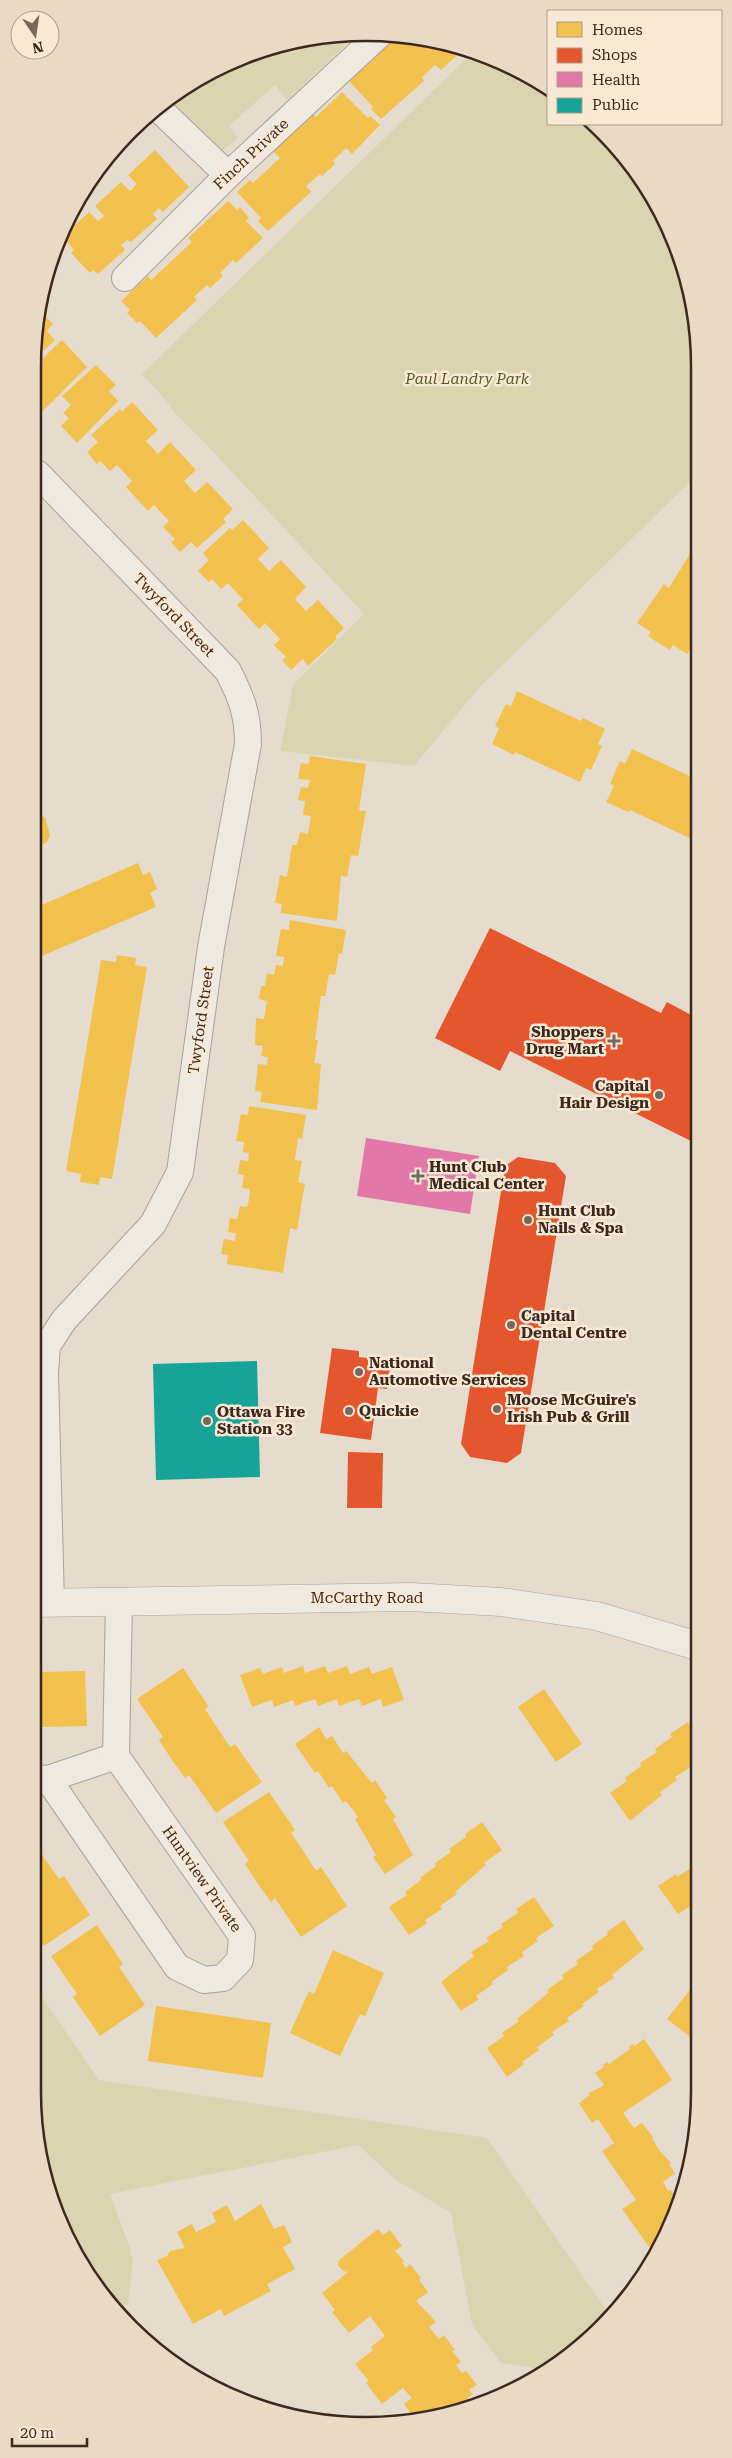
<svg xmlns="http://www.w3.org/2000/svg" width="732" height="2458" font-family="'Roboto Serif',serif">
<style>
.green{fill:#dad5b0}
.homes{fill:#f2c14e}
.shops{fill:#e4572e}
.health{fill:#e377a8}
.public{fill:#17a398}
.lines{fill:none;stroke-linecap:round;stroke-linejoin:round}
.minor-casing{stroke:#aca197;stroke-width:28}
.tertiary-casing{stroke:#aca197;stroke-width:29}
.minor{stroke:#eee9e1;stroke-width:26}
.tertiary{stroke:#eee9e1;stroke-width:28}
.poi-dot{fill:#78675c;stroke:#f8e9d5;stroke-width:2}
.labels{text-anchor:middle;stroke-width:5;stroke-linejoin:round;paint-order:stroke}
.street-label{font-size:15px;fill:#3d281e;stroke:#f8e9d5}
.park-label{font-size:15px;font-style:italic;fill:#555b23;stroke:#f8e9d5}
.poi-label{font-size:15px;font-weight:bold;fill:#3d281e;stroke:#f8e9d5;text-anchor:start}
.rim{fill:none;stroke:#3d281e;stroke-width:2.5}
</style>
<rect width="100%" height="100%" fill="#e6dcce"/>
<g class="green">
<path d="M358 33 287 100 275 85 229 126 238 138 215 156 168 99C204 69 255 48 301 39 319 35 339 35 358 33Z"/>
<path d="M472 53 514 67 548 92V124H593L602 130 665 219 697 323 696 476 478 689 414 766 280 751 293 685 364 614 202 440 173 411 169 404 142 374Z"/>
<path d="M33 1984 99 2080 487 2138 609 2314 569 2357 548 2370 501 2363 472 2325 451 2213 396 2180 358 2145 110 2194 132 2254 130 2255 133 2259 128 2305H125L124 2320 115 2312 58 2219 39 2157 33 2092Z"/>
</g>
<g class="homes">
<path d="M397 36 431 39 463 50 441 70 435 65 422 77 424 81 381 119 371 109 373 107 349 81Z"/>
<path d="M232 61 233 72 213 73 212 72Z"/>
<path d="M342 92 368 118 370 116 380 125 352 154 346 148 333 161 335 164 322 176 320 174 306 186 311 192 268 231 258 221 261 218 237 192 250 180 253 183 266 171 280 158 273 151 313 114 316 117Z"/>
<path d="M155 150 189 187 163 212 159 208 153 214 157 219 131 242 127 240 124 243 121 245 125 250 98 274 93 270 90 273 71 253 74 250 62 237 89 212 98 221 104 216 95 206 121 182 130 191 137 184 128 175Z"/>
<path d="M228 201 237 210 240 207 249 218 246 221 263 238 236 263 233 260 220 273 223 276 210 288 207 285 194 297 197 300 156 338 140 321 137 323 127 313 130 310 121 301 148 276 151 280 192 242 188 238Z"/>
<path d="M39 310 53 324 47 331 55 340 39 355Z"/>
<path d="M62 340 87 367 42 412 38 407 39 362Z"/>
<path d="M96 365 116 385 109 391 118 401 77 443 61 426 69 418 63 413 71 405 62 396Z"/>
<path d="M132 402 158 430 146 441 158 454 170 442 196 470 184 481 195 493 207 482 233 509 223 519 226 522 197 548 191 542 180 552 171 542 175 539 163 527 169 521 154 505 148 511 126 487 132 481 117 465 110 471 100 461 97 464 87 452 98 442 91 435 120 409 122 412Z"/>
<path d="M243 520 269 548 258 559 269 571 281 560 306 587 295 599 306 611 318 600 344 628 335 637 337 639 308 666 303 659 291 670 282 660 286 657 274 645 280 639 265 623 259 629 237 605 243 599 237 593 228 583 221 589 212 579 209 582 198 571 209 560 203 553 230 528 232 530Z"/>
<path d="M696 544V639L687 654 673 645 670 650 660 644 648 636 651 632 637 623 664 584 669 588Z"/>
<path d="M517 691 581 721 583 718 605 729 598 744 602 746 591 770 586 768 580 782 515 752 514 755 492 744 499 728 495 726 506 704 511 706Z"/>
<path d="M37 718 42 728 37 730Z"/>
<path d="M632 749 696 779 694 840 630 810 628 812 606 802 614 786 610 784 620 761 625 764Z"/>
<path d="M310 756 366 764 359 810 366 811 362 833 358 856 351 855 347 877 341 876 337 921 281 913 282 904 275 903 280 875 287 877 292 845H297L300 832 308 834 311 816 303 815 305 801 298 800 301 787 308 788 310 780 298 779 301 763 309 764Z"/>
<path d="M37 811 39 816 45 817 50 835 47 842 37 847Z"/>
<path d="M138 863 143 875 150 872 157 889 150 893 156 907 37 958V907Z"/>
<path d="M290 920 346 930 342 954 339 953 335 975 329 974 325 996H321L315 1040H318L314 1063 321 1064 317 1110 260 1102 262 1092 255 1091 258 1064 267 1065 268 1057 261 1056 263 1046 255 1045 256 1018 264 1019 267 1001 259 999 261 986H265L267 973 274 975 276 965 283 966 284 957 276 956 281 929 289 930Z"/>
<path d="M117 955 136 958 135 965 147 967 112 1179 100 1177 99 1185 80 1182 81 1174 66 1171 101 960 116 962Z"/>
<path d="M249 1106 306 1115 302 1139 298 1138 295 1160 302 1161 298 1182 305 1184 297 1230 290 1228 283 1273 227 1264 228 1255 221 1254 224 1239 235 1241 236 1233 228 1232 230 1218 237 1219 240 1206 247 1207 249 1200 250 1189 242 1188 244 1175 238 1174 240 1160 248 1161 249 1153 243 1152 244 1142 236 1141 241 1114 248 1115Z"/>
<path d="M303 1666 305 1673 325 1666 328 1673 347 1666 350 1674 369 1667 372 1674 392 1667 404 1700 383 1707 381 1699 362 1706 359 1699 339 1706 337 1699 318 1706 315 1699 295 1706 293 1700 274 1707 272 1700 252 1707 240 1675 260 1668 263 1674 282 1667 284 1673Z"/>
<path d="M183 1668 209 1707 205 1709 230 1747 235 1744 262 1782 216 1813 189 1775 185 1778 172 1760 159 1740 163 1737 137 1699Z"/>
<path d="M85 1671 87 1726 40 1727V1733H34V1678H39V1672Z"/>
<path d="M544 1689 582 1744 556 1762 518 1707Z"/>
<path d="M688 1722 694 1731V1760L690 1763 692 1766 675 1777 677 1780 660 1792 662 1795 630 1821 610 1793 627 1781 625 1778 641 1766 640 1763 657 1752 655 1749 672 1737 670 1734Z"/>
<path d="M319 1727 326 1739 332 1736 343 1753 346 1751 372 1783 375 1780 387 1798 384 1800 396 1817 393 1819 413 1855 385 1874 373 1857 376 1855 355 1819 358 1817 346 1801 343 1803 332 1786 329 1788 318 1771 315 1773 295 1744Z"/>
<path d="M269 1792 295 1830 291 1833 304 1852 316 1871 321 1867 347 1906 301 1937 275 1898 271 1902 258 1884 245 1864 249 1861 223 1822Z"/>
<path d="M482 1822 502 1850 484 1863 486 1865 455 1892 457 1894 440 1906 442 1909 425 1920 427 1923 409 1935 389 1907 407 1895 405 1892 421 1880 420 1878 436 1866 435 1863 451 1852 449 1849 466 1837 465 1834Z"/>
<path d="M33 1842 59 1879 64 1876 90 1915 44 1946 33 1930Z"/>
<path d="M694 1866V1904L678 1914 658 1886 676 1874 677 1877Z"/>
<path d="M534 1897 554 1926 536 1938 538 1941 522 1952 524 1956 507 1967 508 1970 491 1982 493 1984 476 1996 479 1999 461 2011 441 1982 474 1956 471 1952 489 1941 486 1938 503 1927 501 1924 518 1913 516 1909Z"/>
<path d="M624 1920 644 1949 612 1975 614 1978 597 1989 599 1992 582 2004 584 2006 567 2018 569 2021 552 2032 554 2035 537 2047 539 2050 522 2062 524 2064 507 2077 487 2048 504 2036 502 2033 519 2021 517 2019 549 1992 547 1990 564 1978 562 1975 578 1964 576 1961 593 1949 592 1946 608 1934 607 1932Z"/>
<path d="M97 1925 123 1964 119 1967 145 2005 100 2036 73 1997 77 1994 51 1956Z"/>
<path d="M333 1950 384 1973 365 2016 360 2014 340 2056 290 2033 309 1991 314 1994Z"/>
<path d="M693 1986V2039L667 2019Z"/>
<path d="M156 2006 271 2023 263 2078 148 2061Z"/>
<path d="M644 2039 672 2080 623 2113 634 2128 642 2123 653 2137 652 2138 659 2150 671 2163 669 2164 675 2173 663 2182 668 2191 671 2190 678 2205 674 2219 655 2255 622 2209 636 2200 602 2151 614 2143 598 2119 592 2123 579 2103 590 2095 588 2094 604 2085 595 2073 604 2067 603 2065 607 2062 609 2064 630 2049 629 2047 633 2044 634 2046Z"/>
<path d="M261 2204 274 2229 284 2225 292 2242 283 2247 295 2269 267 2284 271 2291 224 2316 221 2309 193 2324 157 2260 167 2256 170 2251 185 2248 177 2232 192 2224 196 2232 216 2222 212 2213 227 2205 235 2221Z"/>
<path d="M378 2229 383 2235 390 2230 402 2246 395 2251 404 2261 402 2263 406 2268 410 2264 421 2278 419 2280 428 2292 416 2301 436 2322 429 2327 439 2339 444 2335 455 2350 452 2351 461 2362 456 2365 462 2373 466 2371 477 2385 469 2390 473 2394 459 2405 463 2410 453 2414 414 2418 404 2404 412 2398 403 2388 382 2404 366 2383 369 2381 355 2364 373 2350 371 2347 385 2336 370 2316 349 2333 332 2312 335 2310 322 2293 348 2272 343 2271 338 2265 339 2260Z"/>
</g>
<g class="shops">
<path d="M490 928 661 1013 667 1002 695 1017V1143L510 1051 500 1071 435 1038Z"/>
<path d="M518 1157 555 1163 566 1176 521 1453 507 1463 470 1457 461 1444 505 1166Z"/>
<path d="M332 1348 359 1351V1357L391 1361 387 1389 378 1388 371 1440 320 1433Z"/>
<path d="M348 1452 383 1453 382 1508H347Z"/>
</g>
<path class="health" d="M366 1138 479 1156 470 1214 357 1196Z"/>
<path class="public" d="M257 1361 260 1477 156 1480 153 1364Z"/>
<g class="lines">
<defs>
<g id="minor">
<path d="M159 106 163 113 228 175"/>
<path d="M125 278 228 175 380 34"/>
<path d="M38 474 228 671C241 697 248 713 248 744L211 947 180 1172 153 1224 64 1320 47 1346 45 1373 51 1603"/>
<path d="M34 1778 48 1779 116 1756"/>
<path d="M48 1779 177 1967 204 1980 223 1978 240 1960 242 1936 116 1756 119 1601"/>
</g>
<path id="tertiary" d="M34 1603 411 1597 501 1602 597 1616 694 1645"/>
</defs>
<use href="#minor" class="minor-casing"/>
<use href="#tertiary" class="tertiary-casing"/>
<use href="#minor" class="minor"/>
<use href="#tertiary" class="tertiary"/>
</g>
<g class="poi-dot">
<path d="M611.5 1033.5h5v5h5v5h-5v5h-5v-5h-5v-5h5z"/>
<circle cx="659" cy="1095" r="5"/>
<path d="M415.5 1168.5h5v5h5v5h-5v5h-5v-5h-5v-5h5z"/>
<circle cx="528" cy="1220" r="5"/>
<circle cx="511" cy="1325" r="5"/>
<circle cx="359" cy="1372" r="5"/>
<circle cx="497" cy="1409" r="5"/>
<circle cx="349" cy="1411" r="5"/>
<circle cx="207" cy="1421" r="5"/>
</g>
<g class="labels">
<g class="street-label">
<text transform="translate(251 154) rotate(-43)" y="5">Finch Private</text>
<text transform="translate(174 615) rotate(46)" y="5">Twyford Street</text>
<text transform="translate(201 1020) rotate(-82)" y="5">Twyford Street</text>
<text x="367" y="1603">McCarthy Road</text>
<text transform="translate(202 1879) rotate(55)" y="5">Huntview Private</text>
</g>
<g class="park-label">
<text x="467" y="384">Paul Landry Park</text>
</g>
<g class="poi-label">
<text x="604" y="1037" text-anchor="end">Shoppers<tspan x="604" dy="17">Drug Mart</tspan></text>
<text x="649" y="1091" text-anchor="end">Capital<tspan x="649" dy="17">Hair Design</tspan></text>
<text x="429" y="1172">Hunt Club<tspan x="429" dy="17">Medical Center</tspan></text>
<text x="538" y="1216">Hunt Club<tspan x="538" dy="17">Nails &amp; Spa</tspan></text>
<text x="521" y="1321">Capital<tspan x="521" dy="17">Dental Centre</tspan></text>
<text x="369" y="1368">National<tspan x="369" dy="17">Automotive Services</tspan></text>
<text x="507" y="1405">Moose McGuire's<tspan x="507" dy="17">Irish Pub &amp; Grill</tspan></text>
<text x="359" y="1416">Quickie</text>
<text x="217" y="1417">Ottawa Fire<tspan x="217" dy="17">Station 33</tspan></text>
</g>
</g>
<path d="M0 0H732V2458H0ZM366 41H366A325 325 0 0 1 691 366V2092A325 325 0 0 1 366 2417H366A325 325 0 0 1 41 2092V366A325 325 0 0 1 366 41Z" fill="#e9dac6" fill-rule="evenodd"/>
<path class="rim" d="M366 41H366A325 325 0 0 1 691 366V2092A325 325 0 0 1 366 2417H366A325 325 0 0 1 41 2092V366A325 325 0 0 1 366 41Z"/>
<rect x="547" y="10" width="175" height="115" fill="#f8e9d5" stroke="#ad9c8c"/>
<rect x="557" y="22" width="25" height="15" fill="#f2c14e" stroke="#ad9c8c"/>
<text x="592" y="35" font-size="15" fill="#3d281e">Homes</text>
<rect x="557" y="48" width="25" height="15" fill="#e4572e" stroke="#ad9c8c"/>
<text x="592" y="60" font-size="15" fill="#3d281e">Shops</text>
<rect x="557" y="72" width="25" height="15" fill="#e377a8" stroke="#ad9c8c"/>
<text x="592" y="85" font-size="15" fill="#3d281e">Health</text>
<rect x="557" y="98" width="25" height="15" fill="#17a398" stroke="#ad9c8c"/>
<text x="592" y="110" font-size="15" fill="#3d281e">Public</text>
<g transform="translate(35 35) rotate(167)"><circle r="24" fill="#f8e9d5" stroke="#ad9c8c"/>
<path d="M0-4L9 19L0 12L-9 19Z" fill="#78675c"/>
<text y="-8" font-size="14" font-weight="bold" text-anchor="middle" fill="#3d281e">N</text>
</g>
<path d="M12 2438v8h75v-8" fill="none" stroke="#3d281e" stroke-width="2.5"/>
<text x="20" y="2438" font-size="15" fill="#3d281e" stroke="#f8e9d5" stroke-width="4" paint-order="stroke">20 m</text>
</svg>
